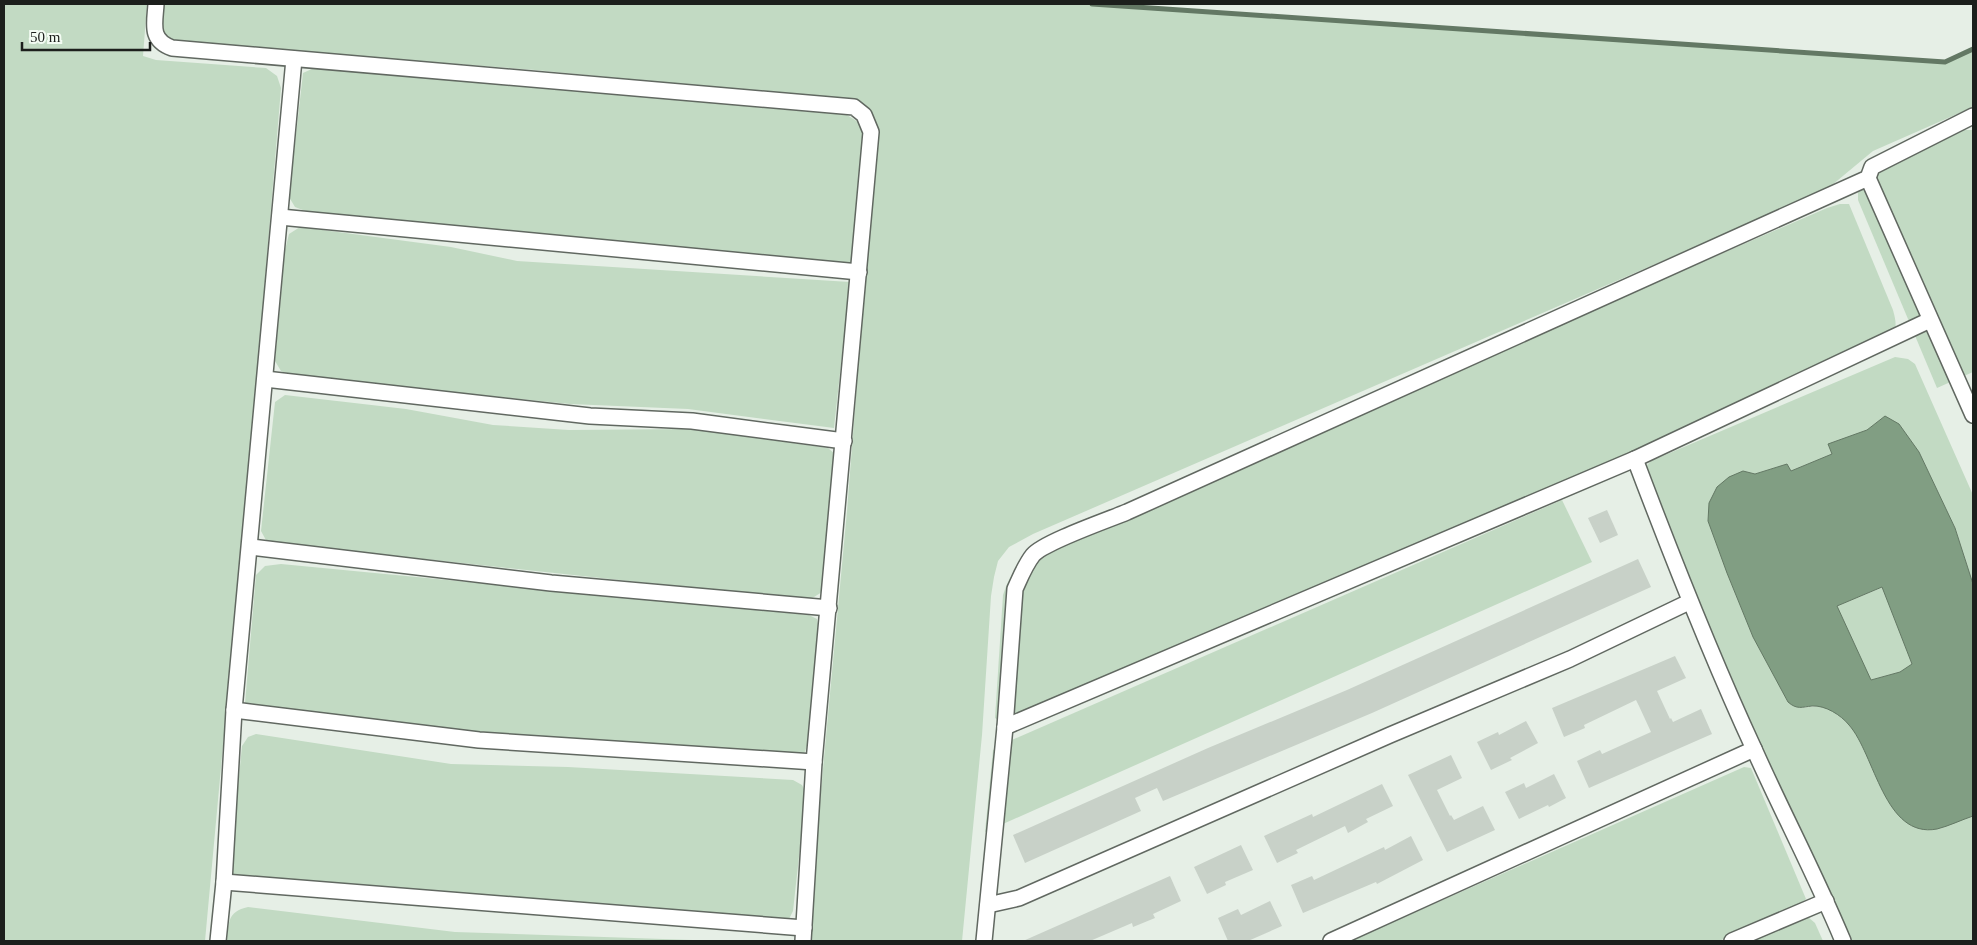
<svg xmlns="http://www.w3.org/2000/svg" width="1977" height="945" font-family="Georgia,serif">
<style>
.green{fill:#c2dac3}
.water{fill:#819e83;stroke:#637864;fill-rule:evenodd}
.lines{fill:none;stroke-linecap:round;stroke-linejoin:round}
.stream{stroke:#637864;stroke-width:5}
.building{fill:#c8d1c8}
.street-casing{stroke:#616861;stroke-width:18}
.street{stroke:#fff;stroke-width:15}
</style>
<rect width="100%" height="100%" fill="#e6efe6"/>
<g class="green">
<path d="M4 4H147L143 56 156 60 266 68 277 76 281 88 257 377 205 941H4Z"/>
<path d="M161 4H1092L1945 62 1973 49V107L1873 151 1826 190 1033 534 1009 547 998 561 994 577 991 596 982 735 962 941H807L847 511 877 126 869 108 856 101 535 70 164 42 158 34Z"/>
<path d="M314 68 847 115 858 122 863 133 854 254 851 262 841 264 308 212 295 207 289 197 303 73Z"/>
<path d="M1961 130H1973V372L1937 388 1858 200V188L1875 170Z"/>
<path d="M1840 204H1849L1893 310C1897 324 1897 332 1889 344L1007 726 995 718 1003 595C1011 570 1020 561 1042 548L1827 208Z"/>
<path d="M300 227 451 247 517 261 850 282 834 428 688 409 570 404 293 376 281 371 275 361 285 250 289 234Z"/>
<path d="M1895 357 1908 359 1915 364 1973 495V584L1955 528 1919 452 1899 425 1885 416 1867 430 1828 445 1832 454 1791 471 1787 464 1755 474 1743 471 1727 573 1753 637 1788 702C1802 714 1815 701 1831 710 1848 720 1858 737 1871 752 1892 778 1914 804 1935 829L1973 816V941H1839L1639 494C1638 479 1640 471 1651 461Z"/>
<path d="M285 395 406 409 493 425 569 430 692 429 828 448 835 454 822 592 814 597 805 600 267 542 261 531 275 402Z"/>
<path d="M1562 500 1592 562 985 832 993 750 1005 743Z"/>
<path d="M281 564 809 615 817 619 819 631 807 746 804 754 786 761 250 711 245 703 256 575 265 566Z"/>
<path d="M1883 587 1912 664 1900 672 1870 680 1837 606Z"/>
<path d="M256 734 451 764 568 767 793 780 802 785 806 793 793 911 787 923 411 906 249 886 235 878 230 869 242 746 248 737Z"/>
<path d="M1744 767 1751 768 1806 899 1799 906 1719 941H1350Z"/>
<path d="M248 907 455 932 722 941H227C229 922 227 912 248 907Z"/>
<path d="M1808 917 1815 923 1823 941H1749L1797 920Z"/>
</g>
<path class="water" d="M1885 416 1899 424 1919 452 1955 528 1973 584V816C1961 820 1949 826 1937 829 1884 839 1875 754 1849 725 1841 715 1825 705 1812 706 1802 707 1797 710 1788 702L1753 637 1727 573 1708 521 1709 503 1717 487 1729 477 1743 471 1755 474 1787 464 1791 471 1832 454 1828 444 1867 430ZM1882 587 1912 664 1900 672 1871 680 1837 606Z"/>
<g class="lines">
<path class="stream" d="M1092 4 1945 62 1973 49"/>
</g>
<g class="building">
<path d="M1607 510 1618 535 1600 543 1588 518Z"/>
<path d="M1638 559 1651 587 1372 713 1163 801 1157 788 1135 798 1141 811 1025 863 1013 835 1208 748 1347 690Z"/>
<path d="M1675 656 1686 678 1657 691 1670 719 1671 718 1673 722 1701 709 1712 734 1589 788 1577 761 1600 750 1602 754 1651 732 1639 706 1636 700 1584 725 1585 728 1564 737 1552 708Z"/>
<path d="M1526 721 1538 743 1510 758 1512 760 1491 770 1477 742 1498 732 1499 735Z"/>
<path d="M1451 755 1462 778 1437 790 1450 816 1451 815 1454 820 1483 806 1495 830 1447 852 1408 775Z"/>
<path d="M1554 774 1566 798 1549 807 1548 805 1519 819 1505 792 1524 783 1526 788Z"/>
<path d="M1382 784 1393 806 1366 819 1368 822 1348 833 1345 826 1296 850 1298 853 1277 863 1264 836 1312 814 1313 817Z"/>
<path d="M1411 836 1423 860 1377 884 1376 882 1303 913 1291 885 1312 876 1314 880 1384 847 1385 850Z"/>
<path d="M1241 845 1253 870 1225 882 1226 885 1207 894 1194 867Z"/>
<path d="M1170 876 1181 901 1153 914 1155 918 1133 927 1132 923 1090 941H1023Z"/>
<path d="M1270 901 1282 926 1248 941H1228L1218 918 1238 909 1241 915Z"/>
</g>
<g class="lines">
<defs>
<g id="street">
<path d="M156 4C155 23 149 40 172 48L854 107 864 115 871 132 814 762 803 941"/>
<path d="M1868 178 1973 415"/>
<path d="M280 217 859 272"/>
<path d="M265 379 590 416 692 421 844 441"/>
<path d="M1635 459C1672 557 1710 654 1754 749 1783 814 1816 876 1843 941"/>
<path d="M251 547 551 583 829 608"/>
<path d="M234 710 479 740 814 762"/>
<path d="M1005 727 1635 459 1930 320"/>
<path d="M224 882 804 928"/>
<path d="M988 905 1019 898 1390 735 1570 659 1689 602"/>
<path d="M218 941 224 882 234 710 294 59"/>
<path d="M984 941 1005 727 1015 589C1020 578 1025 565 1033 555 1044 542 1108 520 1127 512L1868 178 1872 167 1973 116"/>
<path d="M1331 941 1754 749"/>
<path d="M1732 941 1826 901"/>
</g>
</defs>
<use href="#street" class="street-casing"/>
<use href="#street" class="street"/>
</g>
<rect width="1977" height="945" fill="none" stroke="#1c1f1c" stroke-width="10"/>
<path d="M22 42v8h128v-8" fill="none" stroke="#1c1f1c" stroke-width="2.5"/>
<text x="30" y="42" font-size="15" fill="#1c1f1c" stroke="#f3fcf3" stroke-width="4" paint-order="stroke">50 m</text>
</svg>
